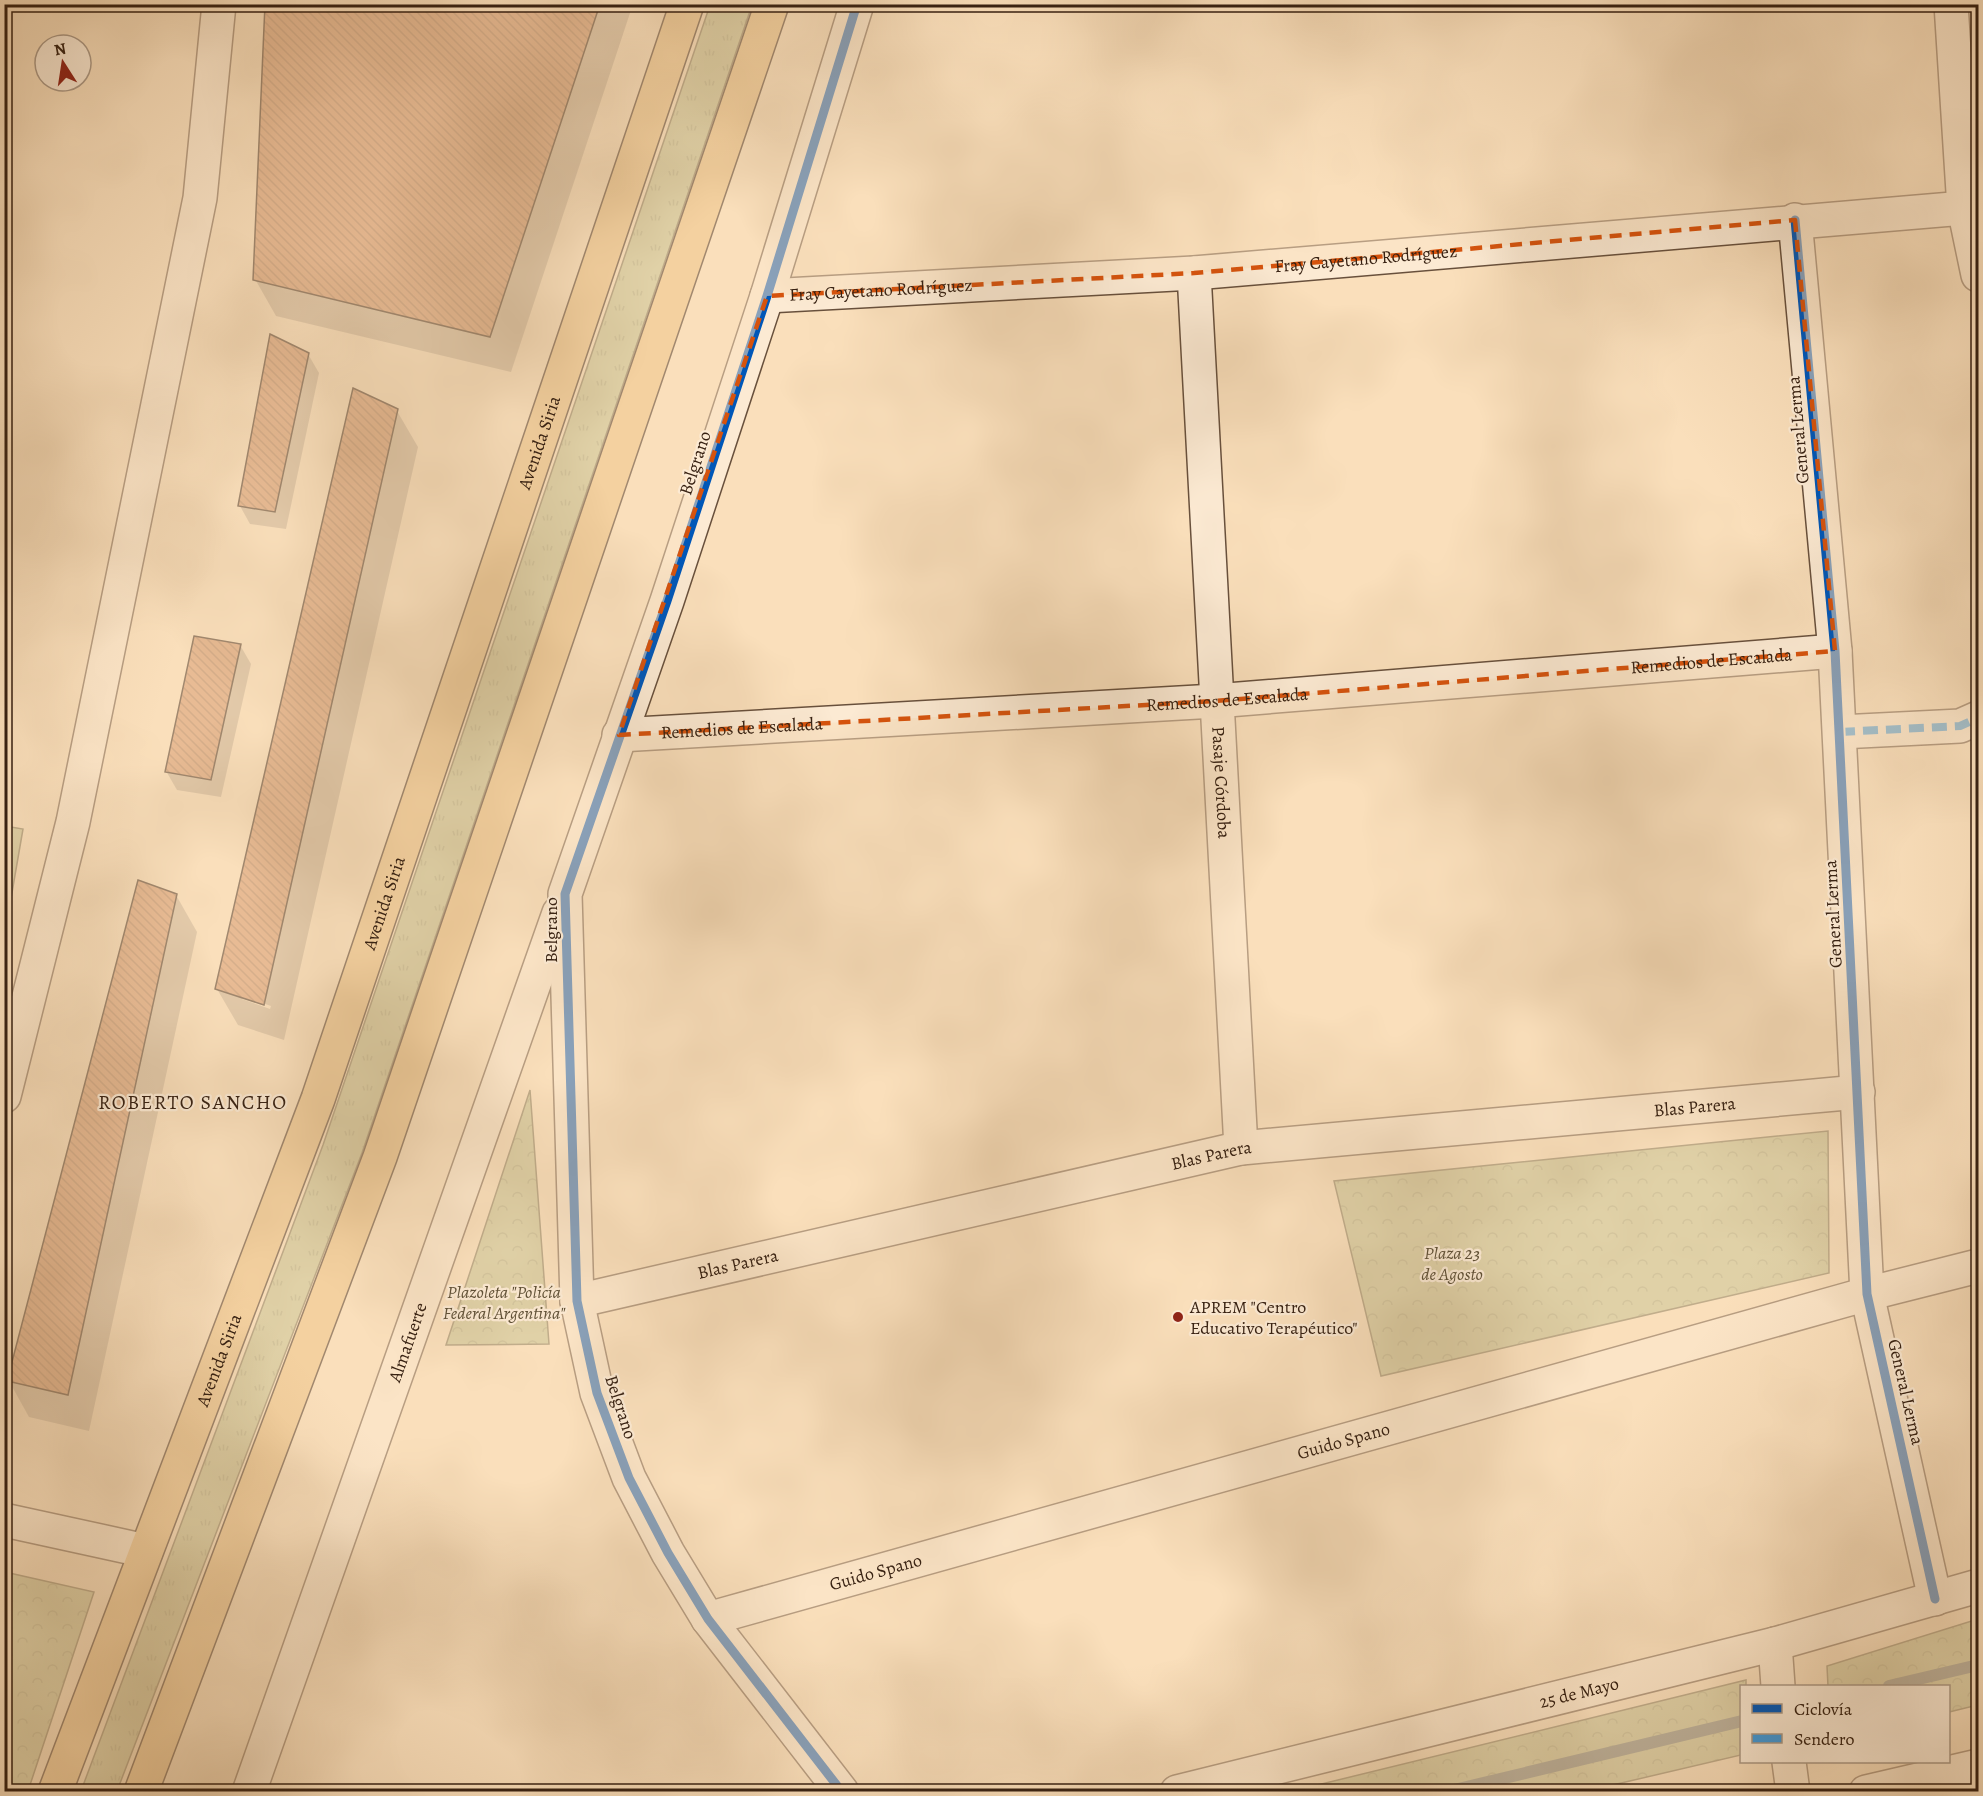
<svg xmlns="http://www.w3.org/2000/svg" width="1983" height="1796" font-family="Alegreya,serif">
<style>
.grass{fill:url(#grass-tufts);stroke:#7c7150;stroke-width:1.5}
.park{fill:url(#park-crowns);stroke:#7c7150;stroke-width:1.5}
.pitch{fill:#c1c18e;stroke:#7c7150;stroke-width:1.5}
.shadow{fill:#0003;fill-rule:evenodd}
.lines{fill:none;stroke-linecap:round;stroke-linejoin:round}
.stream{stroke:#767d75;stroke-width:12}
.building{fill:url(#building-back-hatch);stroke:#372112;stroke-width:1.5}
.minor-casing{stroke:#68503c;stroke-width:36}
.major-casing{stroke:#372112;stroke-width:36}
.minor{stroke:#fcead3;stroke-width:33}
.major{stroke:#edc07e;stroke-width:33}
.quiet{stroke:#3e9bde;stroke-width:8;stroke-dasharray:15 8;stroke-linecap:butt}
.cycleway-casing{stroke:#fcead3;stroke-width:13}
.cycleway{stroke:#0057b8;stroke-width:9}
.marked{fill:none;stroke:#d6530d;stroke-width:4.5;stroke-dasharray:12 8;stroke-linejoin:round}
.poi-dot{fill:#8f2418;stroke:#fcead3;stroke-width:2}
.labels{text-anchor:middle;stroke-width:4.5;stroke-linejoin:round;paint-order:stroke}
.street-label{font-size:18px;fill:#372112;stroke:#fcead3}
.park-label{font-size:18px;font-style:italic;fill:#605137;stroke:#fcead3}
.poi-label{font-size:18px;fill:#372112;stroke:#fcead3;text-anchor:start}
.neighbourhood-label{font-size:20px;letter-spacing:1.5px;fill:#372112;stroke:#fcead3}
</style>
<defs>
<pattern id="grass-tufts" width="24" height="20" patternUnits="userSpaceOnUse" patternTransform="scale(1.5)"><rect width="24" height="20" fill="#c1c18e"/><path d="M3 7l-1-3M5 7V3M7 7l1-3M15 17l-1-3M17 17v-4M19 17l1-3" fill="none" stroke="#a6a679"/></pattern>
<pattern id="park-crowns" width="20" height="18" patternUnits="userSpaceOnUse" patternTransform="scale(1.5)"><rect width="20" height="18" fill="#c1c18e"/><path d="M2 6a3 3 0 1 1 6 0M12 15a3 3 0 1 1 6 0" fill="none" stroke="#a6a679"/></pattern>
<pattern id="building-back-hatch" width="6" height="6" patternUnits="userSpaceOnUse" patternTransform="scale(1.5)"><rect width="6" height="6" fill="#d29064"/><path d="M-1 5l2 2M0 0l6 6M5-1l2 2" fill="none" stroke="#ab7551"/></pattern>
</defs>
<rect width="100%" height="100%" fill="#fadfbb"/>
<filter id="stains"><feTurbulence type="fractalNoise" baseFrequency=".00333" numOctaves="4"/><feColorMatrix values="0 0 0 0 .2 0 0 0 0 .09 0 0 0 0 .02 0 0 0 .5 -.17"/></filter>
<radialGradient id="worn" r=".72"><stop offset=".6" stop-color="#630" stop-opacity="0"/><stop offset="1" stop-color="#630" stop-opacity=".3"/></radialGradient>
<path class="grass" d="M710 5H752L362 1153 117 1791H81L323 1145Z"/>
<g class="park">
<path d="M530 1090 549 1344 446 1345Z"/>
<path d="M1828 1131 1829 1273 1381 1376 1334 1181Z"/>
<path d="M5 1572 94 1592 28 1791H5Z"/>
<path d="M1978 1619V1705L1949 1712 1948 1686H1828L1827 1666Z"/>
<path d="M1746 1680V1686H1742L1741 1755 1587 1791H1293Z"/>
</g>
<path class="pitch" d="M5 826 23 829 5 933 4 826Z"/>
<g class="shadow">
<path d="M266 4H633L511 372 276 316 255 279Z"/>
<path d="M308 354 319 373 286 529 250 524 240 506Z"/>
<path d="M397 411 418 447 284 1040 238 1025 217 989ZM242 996 271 1006 270 1009 242 999Z"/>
<path d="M240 645 251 664 221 797 177 790 166 771Z"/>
<path d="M176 895 197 932 89 1431 29 1417 9 1381Z"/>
</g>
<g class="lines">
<g class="stream">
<path d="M1889 1686 1978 1665"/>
<path d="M1446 1792 1742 1721"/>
</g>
</g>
<g class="building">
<path d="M265 4H600L490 337 253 280Z"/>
<path d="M270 334 309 353 275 512 238 506Z"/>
<path d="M353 388 398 409 264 1005 215 989Z"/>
<path d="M194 636 241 644 211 780 165 772Z"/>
<path d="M138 880 177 894 68 1395 7 1381Z"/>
</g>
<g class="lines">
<defs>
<g id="minor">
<path d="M1951 4 1964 208 1978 275"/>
<path d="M1795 220 1835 651 1867 1294 1935 1599"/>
<path id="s1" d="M1194 273 1241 1148"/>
<path id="s2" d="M767 296 1194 273 1964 208"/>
<path d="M1840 732 1960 726 1978 718"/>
<path id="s3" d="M619 735 1215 701 1835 651"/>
<path d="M4 1096 73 822 200 198 219 4"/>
<path id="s4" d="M577 1301 1241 1148 1858 1092"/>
<path d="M4 1520 146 1551"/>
<path id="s5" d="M708 1619 1867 1294 1978 1266"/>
<path d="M1775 1644 1778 1686"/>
<path d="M1789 1762 1793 1792"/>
<path id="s6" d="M249 1792 559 913"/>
<path d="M842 1792 708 1619 668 1553 629 1478 597 1393 577 1301 565 894 667 601 767 296 857 4"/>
<path id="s7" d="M1177 1792 1775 1644 1978 1586"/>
<path d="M1866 1792 1978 1766"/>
</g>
<g id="major">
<path id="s8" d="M55 1792 318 1099 687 4"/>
<path d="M141 1792 380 1157 772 4"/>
</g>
</defs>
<use href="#minor" class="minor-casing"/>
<use href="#major" class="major-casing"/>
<use href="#minor" class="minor"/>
<use href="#major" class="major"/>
<path class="quiet" d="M1840 732 1960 726 1978 718"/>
<defs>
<g id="cycleway">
<path d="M1795 220 1835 651 1867 1294 1935 1599"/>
<path d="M842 1792 708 1619 668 1553 629 1478 597 1393 577 1301 565 894 667 601 767 296 857 4"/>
</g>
</defs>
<use href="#cycleway" class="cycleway-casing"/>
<use href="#cycleway" class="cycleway"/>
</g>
<path d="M0 0H1983V1796H0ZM1795 220 1835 651 1215 701 619 735 767 296 1194 273Z" fill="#fadfbb" fill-opacity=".55" fill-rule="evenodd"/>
<path class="marked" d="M1795 220 1835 651 1215 701 619 735 767 296 1194 273Z"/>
<circle class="poi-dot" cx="1178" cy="1317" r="6"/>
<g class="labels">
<g class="street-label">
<text dy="6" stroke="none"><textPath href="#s2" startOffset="600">Fray Cayetano Rodríguez</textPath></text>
<text dy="6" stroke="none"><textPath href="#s2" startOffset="114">Fray Cayetano Rodríguez</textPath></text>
<text transform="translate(1798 430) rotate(-95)" y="6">General Lerma</text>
<text dy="6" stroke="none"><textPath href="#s8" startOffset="1434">Avenida Siria</textPath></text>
<text transform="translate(695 463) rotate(-72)" y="6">Belgrano</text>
<text dy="6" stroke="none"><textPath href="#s3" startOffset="1095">Remedios de Escalada</textPath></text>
<text dy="6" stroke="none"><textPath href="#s3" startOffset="609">Remedios de Escalada</textPath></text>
<text dy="6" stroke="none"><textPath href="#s3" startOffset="123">Remedios de Escalada</textPath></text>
<text dy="6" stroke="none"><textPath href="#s1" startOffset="510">Pasaje Córdoba</textPath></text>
<text dy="6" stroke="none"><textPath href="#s8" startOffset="948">Avenida Siria</textPath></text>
<text transform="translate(1833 914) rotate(-93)" y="6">General Lerma</text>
<text transform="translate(551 930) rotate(-90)" y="6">Belgrano</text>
<text dy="6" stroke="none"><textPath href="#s4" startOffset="1137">Blas Parera</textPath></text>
<text dy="6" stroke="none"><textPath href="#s4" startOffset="651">Blas Parera</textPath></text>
<text dy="6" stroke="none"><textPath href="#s4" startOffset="165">Blas Parera</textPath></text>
<text dy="6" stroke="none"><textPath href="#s6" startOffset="477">Almafuerte</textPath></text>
<text dy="6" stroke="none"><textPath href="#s8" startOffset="462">Avenida Siria</textPath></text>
<text transform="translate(1906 1392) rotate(77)" y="6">General Lerma</text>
<text transform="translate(621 1407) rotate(72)" y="6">Belgrano</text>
<text dy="6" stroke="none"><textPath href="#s5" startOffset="660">Guido Spano</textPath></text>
<text dy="6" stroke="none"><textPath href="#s5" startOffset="174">Guido Spano</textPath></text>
<text dy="6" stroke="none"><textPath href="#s7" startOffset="414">25 de Mayo</textPath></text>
</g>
<g class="park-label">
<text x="1452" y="1259">Plaza 23<tspan x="1452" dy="21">de Agosto</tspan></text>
<text x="504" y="1298">Plazoleta "Policía<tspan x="504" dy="21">Federal Argentina"</tspan></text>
</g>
<g class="poi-label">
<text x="1190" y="1313">APREM "Centro<tspan x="1190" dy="21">Educativo Terapéutico"</tspan></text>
</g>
<g class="neighbourhood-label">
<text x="193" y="1109">ROBERTO SANCHO</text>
</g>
</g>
<rect width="1983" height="1796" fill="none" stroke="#fadfbb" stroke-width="24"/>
<rect x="6" y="6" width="1971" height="1784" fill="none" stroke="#372112" stroke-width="3"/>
<rect x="12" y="12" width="1959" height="1772" fill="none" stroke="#372112" stroke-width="1.5"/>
<rect x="1740" y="1685" width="210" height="78" fill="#fcead3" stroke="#ad9a86" stroke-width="1.5"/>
<rect x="1752" y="1704" width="30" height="9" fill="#0057b8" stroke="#ad9a86" stroke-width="1.5"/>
<text x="1794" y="1715" font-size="18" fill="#372112">Ciclovía</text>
<rect x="1752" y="1734" width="30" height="9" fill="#3e9bde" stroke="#ad9a86" stroke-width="1.5"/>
<text x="1794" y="1745" font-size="18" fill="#372112">Sendero</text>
<g transform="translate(63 63) rotate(348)"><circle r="28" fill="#fcead3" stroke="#ad9a86" stroke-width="1.5"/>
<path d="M0-4.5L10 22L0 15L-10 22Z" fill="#8f2418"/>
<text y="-9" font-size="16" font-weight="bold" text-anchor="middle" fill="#372112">N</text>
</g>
<rect width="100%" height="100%" filter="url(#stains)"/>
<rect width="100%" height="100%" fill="url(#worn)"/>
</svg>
